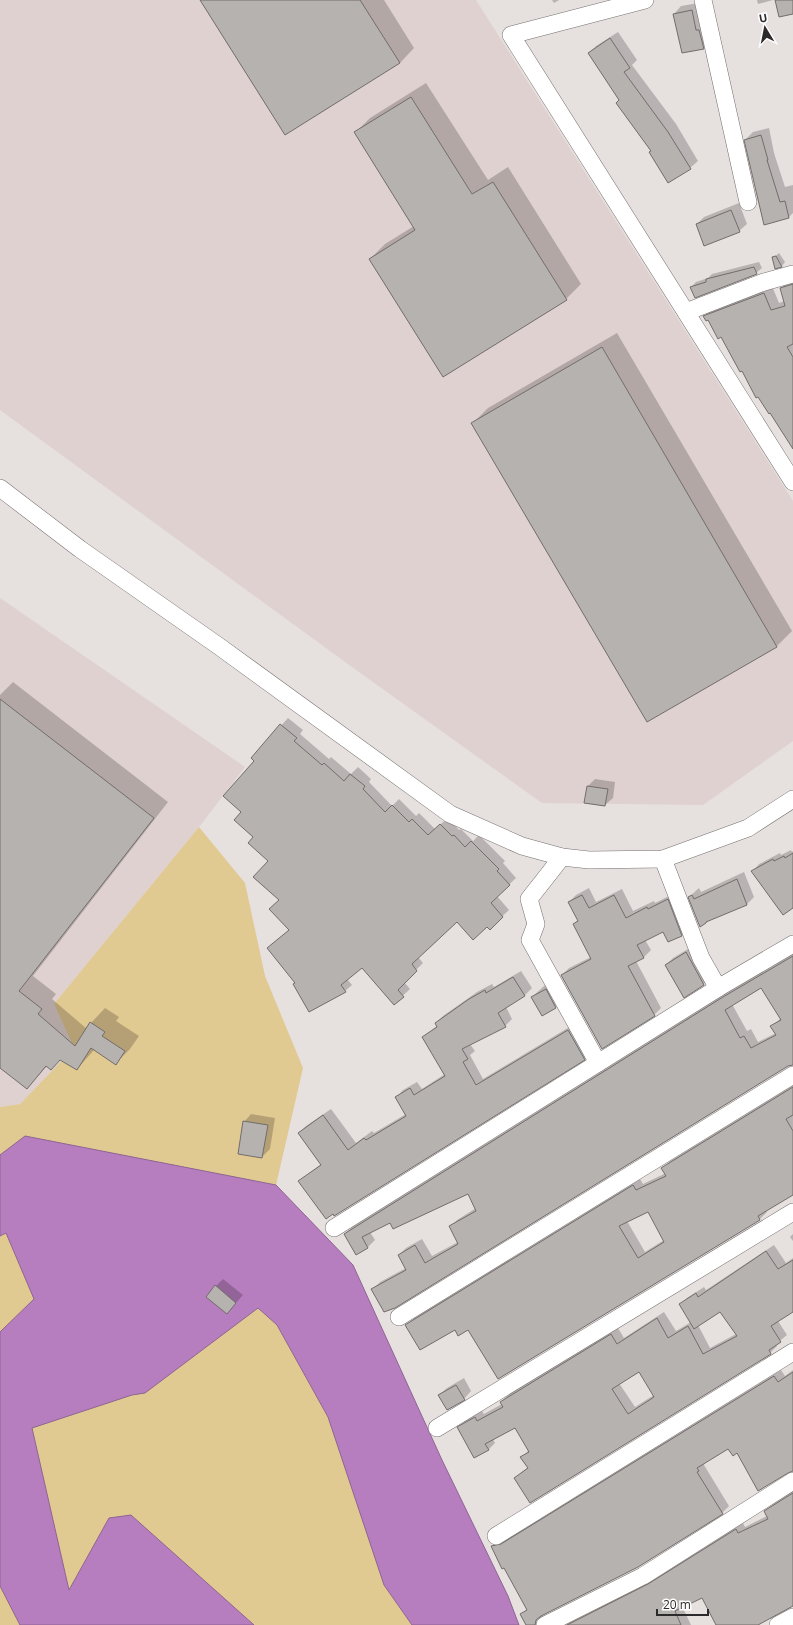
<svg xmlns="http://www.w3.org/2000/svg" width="793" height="1625" font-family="'Open Sans',sans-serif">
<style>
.built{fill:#dfd1cf}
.green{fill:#e1c992}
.water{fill:#b77ebf;stroke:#8d6592}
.shadow{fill:#0003;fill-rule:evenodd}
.building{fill:#b6b2af;stroke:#726d6b;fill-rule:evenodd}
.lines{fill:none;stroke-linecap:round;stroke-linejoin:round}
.minor-casing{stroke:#767170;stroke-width:18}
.minor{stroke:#fff;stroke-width:17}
</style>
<rect width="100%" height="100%" fill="#e6e0df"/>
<g class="built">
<path d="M0 0H476L793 501V741L703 805 542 803 352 667 0 410Z"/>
<path d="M0 598 245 767 199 827 54 1004 74 1048 20 1104 0 1107Z"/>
</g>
<path class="green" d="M199 827 245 883 265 976 303 1068 276 1185 277 1325 328 1417 384 1585 412 1625H0V1107L20 1104 74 1048 54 1004Z"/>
<path class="water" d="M25 1136 276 1185 353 1265 442 1460 508 1596 519 1625H412L384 1585 328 1417 277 1325 258 1308 145 1393 132 1395 32 1428 69 1590 109 1518 131 1515 254 1625H20L0 1586V1332L34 1299 6 1233 0 1236V1155Z"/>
<g class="shadow">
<path d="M201 0H384L414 48 400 63Z"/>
<path d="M552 0H559L554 3Z"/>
<path d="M757 0H773L758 4Z"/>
<path d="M699 3 711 40 703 48 674 14 681 6Z"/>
<path d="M618 32 637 60 632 65 676 124 698 161 690 168 620 100 589 53 596 46Z"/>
<path d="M426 83 488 180 508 167 581 284 566 299 443 376 370 259 385 244 414 226 355 133 370 118Z"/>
<path d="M769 128 774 153 785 187 793 185V213L789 217 765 224 745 140 753 132Z"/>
<path d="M739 203 747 224 739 231 697 224 704 217Z"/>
<path d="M779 253 785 262 782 266 776 267 773 258Z"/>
<path d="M759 262 762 268 756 273 691 287 696 282 708 278 712 274Z"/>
<path d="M793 279V445L722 336 708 318 705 316 712 309 772 286 779 303 785 301 781 288 789 281Z"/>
<path d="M617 333 792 631 777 646 647 721 473 423 488 408Z"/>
<path d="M13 682 168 802 33 976 56 994 52 999 87 1029 91 1023 105 1008 119 1017 116 1021 139 1036 130 1049 116 1063 95 1049 77 1069 61 1059 47 1066 27 1088 0 1067V695Z"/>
<path d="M288 718 303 730 300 734 329 759 331 757 351 774 358 767 371 779 369 782 392 806 399 799 416 816 419 813 435 829 448 818 459 830 461 829 473 841 479 835 505 861 503 863 516 878 497 896 509 910 490 928 487 925 457 921 418 957 423 963 404 982 410 989 394 1004 362 967 347 979 352 985 345 991 268 948 290 929 269 861 254 837 242 812 256 761 252 758Z"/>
<path d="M595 779 615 782 613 798 605 805 588 786Z"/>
<path d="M791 850 792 852 793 851V907L753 871 759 864 780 853 781 855Z"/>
<path d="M744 872 754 897 747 904 709 919 706 922 689 897 699 888 701 892Z"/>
<path d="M589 888 596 902 622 889 633 911 654 901 655 903 675 893 688 928 681 935 663 931 645 940 651 950 644 957 636 961 661 1008 654 1015 562 975 569 968 591 957 574 924 578 920 569 902 576 895Z"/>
<path d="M693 946 711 976 704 984 684 996 666 965 673 958Z"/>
<path d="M793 954V1064L787 1066 395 1307 373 1289 380 1282 406 1268 399 1255 406 1248 422 1239 432 1256 458 1242 450 1227 457 1220 476 1208 469 1193 390 1222 370 1232 375 1240 368 1247 356 1254 345 1234 352 1227 731 990ZM761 986 781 1018 772 1026 776 1033 758 1042 751 1029 747 1031 732 1004Z"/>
<path d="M521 971 532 988 525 995 506 1007 512 1019 505 1026 470 1044 475 1051 470 1055 483 1079 576 1023 591 1052 584 1059 300 1181 321 1164 299 1133 306 1126 331 1109 356 1143 372 1131 374 1133 406 1114 396 1098 403 1090 417 1082 422 1089 445 1074 423 1037 438 1025 436 1023 443 1016 477 992 492 984 494 987Z"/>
<path d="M557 978 567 996 555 1007 532 997 544 986Z"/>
<path d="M793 1085V1194L765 1210 767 1212 760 1219 499 1378 468 1329 407 1325 414 1318 640 1179 643 1184 666 1173 663 1168 670 1161ZM648 1210 664 1240 645 1252 627 1221Z"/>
<path d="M251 1114 275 1118 270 1149 262 1157 244 1122Z"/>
<path d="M793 1234V1241L790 1237Z"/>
<path d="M774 1245 786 1263 793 1258V1311L778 1321 787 1335 776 1344 777 1346 770 1353 515 1478 528 1467 522 1457 529 1450 515 1426 493 1439 495 1443 488 1450 459 1428 465 1421 482 1411 484 1414 502 1404 501 1402 508 1395 618 1328 624 1338 664 1312 676 1331 691 1322 680 1305 687 1298 704 1287 706 1290ZM721 1311 736 1334 710 1348 698 1325ZM640 1371 654 1395 635 1407 619 1383Z"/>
<path d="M223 1279 243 1295 227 1313 216 1286Z"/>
<path d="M781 1370 785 1376 793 1370V1470L729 1447 705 1462V1463L704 1465 729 1506 722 1513 543 1614V1622L545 1625H527L521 1615 527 1609 492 1546 499 1539 509 1538Z"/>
<path d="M464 1378 471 1391 464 1399 439 1395 447 1388Z"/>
<path d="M793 1491V1605L756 1625H717L703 1596 682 1606 691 1625H562L656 1578 743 1523 745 1527 767 1516 765 1512 772 1505Z"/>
</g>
<g class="building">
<path d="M200 0H360L400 63 285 135Z"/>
<path d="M775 0H793V14L779 17Z"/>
<path d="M692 10 696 30H699L704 49 682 53 673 14Z"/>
<path d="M610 38 630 68 624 72 668 132 691 169 668 183 649 152 651 151 616 103 619 100 588 53Z"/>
<path d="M411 97 472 194 493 182 567 300 443 377 369 259 415 230 354 132Z"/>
<path d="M761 135 768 160H767L780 202 785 201 789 218 764 225 744 140Z"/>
<path d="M731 210 740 232 704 246 696 224Z"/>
<path d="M776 256 782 267 775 269 772 257Z"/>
<path d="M754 267 757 274 695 298 690 287 706 282V279Z"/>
<path d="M793 284V344L787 347 793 357V449L770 413 769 414 758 397 756 398 742 371 740 372 721 337 718 339 708 320 706 321 703 316 764 293 771 310 785 306 780 288Z"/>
<path d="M602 347 777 647 647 722 471 423Z"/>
<path d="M0 699 154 818 19 991 42 1009 38 1014 75 1046 90 1022 105 1032 102 1036 125 1051 116 1065 91 1048 77 1070 60 1060 51 1070 46 1066 27 1089 0 1068Z"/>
<path d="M280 724 297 738 294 741 322 765 324 763 344 781 350 774 365 786 363 789 385 812 392 805 409 822 412 819 428 835 440 824 452 836 454 835 465 847 471 841 499 869 497 871 510 885 491 903 503 917 490 930 487 927 473 940 457 922 412 964 417 971 398 990 404 997 394 1005 362 968 341 985 346 992 309 1012 293 984 295 983 267 948 289 930 269 909 279 900 253 877 268 861 248 843 253 837 234 820 241 812 223 796 254 761 251 758Z"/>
<path d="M587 786 608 789 605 806 584 803Z"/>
<path d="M793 853V908L783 915 751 871 773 859 774 861 784 856 785 858Z"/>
<path d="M737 879 747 905 706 922V923L700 927 688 897 692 895 694 899Z"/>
<path d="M582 895 589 908 614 895 626 918 647 907 648 909 668 899 682 936 668 942 663 932 637 945 644 958 628 966 655 1016 602 1049 561 975 591 959 573 924 578 921 568 902Z"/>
<path d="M686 952 704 985 684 998 665 965Z"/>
<path d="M793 956V1065L788 1066 395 1308 384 1312 371 1289 406 1270 398 1255 415 1245 425 1263 458 1244 449 1226 476 1211 468 1194 393 1229 390 1223 362 1237 368 1248 356 1255 344 1234 723 997ZM761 988 781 1020 770 1026 776 1035 751 1048 744 1036 740 1038 725 1010Z"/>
<path d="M513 977 525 996 498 1013 506 1027 462 1049 468 1059 463 1062 476 1085 568 1030 585 1060 334 1216 333 1214 326 1219 298 1181 321 1165 298 1133 323 1115 348 1150 364 1138 366 1140 406 1116 395 1097 410 1088 414 1095 445 1076 422 1037 437 1027 435 1023 469 999 485 990 486 993Z"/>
<path d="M546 989 556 1008 542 1016 531 997Z"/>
<path d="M793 1087V1115L786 1119 793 1131V1195L758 1216 760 1220 498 1379 468 1330 458 1336 455 1330 420 1350 405 1325 633 1185 636 1190 666 1176 661 1168ZM648 1212 664 1242 638 1258 619 1226Z"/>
<path d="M243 1121 268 1125 262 1158 238 1154Z"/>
<path d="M766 1251 778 1269 793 1260V1312L771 1326 781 1342 769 1350 771 1354 530 1503 514 1478 528 1468 520 1457 529 1452 515 1428 485 1444 489 1450 474 1458 457 1427 475 1417 477 1421 503 1407 500 1402 611 1334 617 1344 657 1318 668 1338 688 1326 703 1354 737 1336 720 1312 694 1329 679 1304 696 1293 698 1297ZM639 1372 654 1397 628 1414 612 1389Z"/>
<path d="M215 1285 236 1303 227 1314 206 1297Z"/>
<path d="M793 1372V1471L788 1473 758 1491 737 1453 733 1456 728 1449 697 1468 699 1471 697 1472 723 1514 638 1567 541 1616 536 1620 535 1625H526L520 1614 527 1610 504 1568 502 1569 491 1546 501 1544 774 1376 778 1382Z"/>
<path d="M456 1385 465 1400 447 1410 438 1395Z"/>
<path d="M793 1493V1606L758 1625H716L702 1598 675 1611 681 1625H567L648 1584 736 1529 738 1533 768 1519 764 1511Z"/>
</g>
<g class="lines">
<defs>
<g id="minor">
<path d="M645 0 511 35 793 482"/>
<path d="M703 0 748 202"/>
<path d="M686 312 764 282 793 274"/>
<path d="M0 488 80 549 220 647 450 814 522 846 562 857 589 860 663 859 748 828 793 799"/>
<path d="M562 857 529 899 536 924 530 940 598 1063"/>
<path d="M663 859 701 958 718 988"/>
<path d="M334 1228 718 988 793 944"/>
<path d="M399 1317 793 1075"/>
<path d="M437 1428 793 1212"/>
<path d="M496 1536 793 1352"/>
<path d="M545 1625 643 1576 793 1481"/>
<path d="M778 1625 793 1617"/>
</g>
</defs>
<use href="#minor" class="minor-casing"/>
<use href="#minor" class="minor"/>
</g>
<g transform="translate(765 28) rotate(350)" stroke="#ffffff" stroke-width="3" paint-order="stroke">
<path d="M0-3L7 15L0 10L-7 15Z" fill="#2c2a2a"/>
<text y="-6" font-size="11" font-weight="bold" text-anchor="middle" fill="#2c2a2a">U</text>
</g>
<path d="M657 1609v6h51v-6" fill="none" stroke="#2c2a2a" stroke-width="2"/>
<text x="663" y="1609" font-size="12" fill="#2c2a2a" stroke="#ffffff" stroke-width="3" paint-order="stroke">20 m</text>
</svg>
